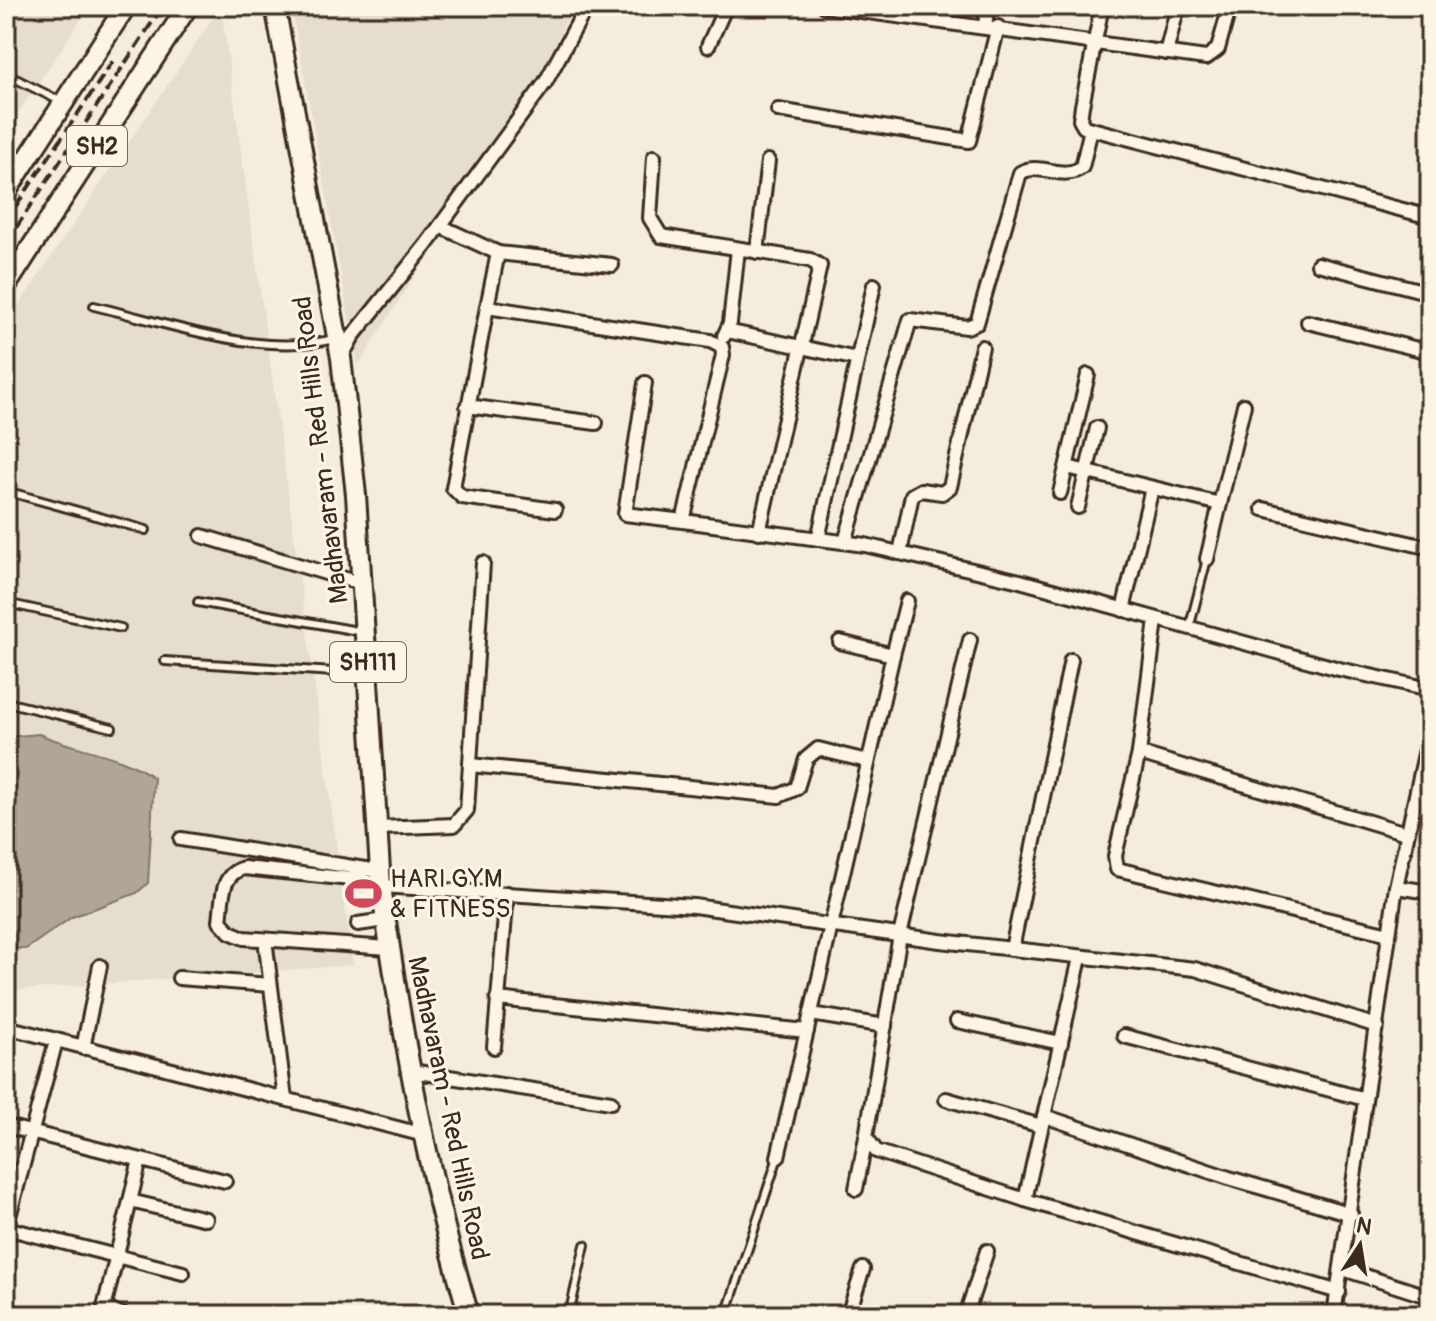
<svg xmlns="http://www.w3.org/2000/svg" width="1436" height="1321" font-family="Pangolin,sans-serif">
<style>
.built{fill:#e5ddce}
.water{fill:#b0a596;stroke:#817466;stroke-width:2}
.lines{fill:none;stroke-linecap:round;stroke-linejoin:round}
.lane-casing{stroke:#3b2a1e;stroke-width:12}
.street-casing{stroke:#3b2a1e;stroke-width:18}
.primary-casing{stroke:#3b2a1e;stroke-width:24}
.lane{stroke:#fcf5e5;stroke-width:6}
.street{stroke:#fcf5e5;stroke-width:12}
.primary{stroke:#fcf5e5;stroke-width:18}
.rail{stroke:#3b2a1e;stroke-width:4;stroke-dasharray:12 6;stroke-linecap:butt}
.labels{text-anchor:middle;stroke-width:6;stroke-linejoin:round;paint-order:stroke}
.shield{fill:#fcf5e5;stroke:#75675a;stroke-width:2}
.shield-label{font-size:24px;font-weight:bold;fill:#3b2a1e}
.street-label{font-size:26px;fill:#3b2a1e;stroke:#fcf5e5}
.poi-label{font-size:26px;fill:#3b2a1e;stroke:#fcf5e5;text-anchor:start}
</style>
<rect width="100%" height="100%" fill="#f4eddd"/>
<filter id="ink" filterUnits="userSpaceOnUse"><feTurbulence type="fractalNoise" baseFrequency=".0125" numOctaves="2"/><feDisplacementMap in="SourceGraphic" scale="16" xChannelSelector="R" yChannelSelector="G"/><feConvolveMatrix kernelMatrix="1 2 1 2 8 2 1 2 1" color-interpolation-filters="sRGB"/></filter>
<g filter="url(#ink)">
<g class="built">
<path d="M6 6H90L6 131Z"/>
<path d="M221 6 353 965 6 991V324Z"/>
<path d="M291 6H573L541 74 358 366Z"/>
</g>
<path class="water" d="M39 734C75 750 123 754 154 778L148 883 137 893 72 917 26 949 8 948 6 737Z"/>
<g class="lines">
<defs>
<g id="lane">
<path d="M6 74 60 101"/>
<path d="M94 306C168 323 259 358 334 339"/>
<path d="M6 491 146 530"/>
<path d="M198 602 363 632"/>
<path d="M6 603 121 628"/>
<path d="M1189 629 1207 559"/>
<path d="M165 661 365 674"/>
<path d="M6 702 112 728"/>
<path d="M569 1315 585 1245"/>
<path d="M726 1315 778 1157"/>
</g>
<g id="street">
<path d="M824 6 1206 58 1218 49 1230 6"/>
<path d="M1102 6 1082 106 1080 120 1084 127 1430 217"/>
<path d="M985 25 988 6"/>
<path d="M708 46 726 6"/>
<path d="M1166 53 1178 6"/>
<path d="M778 110 969 141 998 27"/>
<path d="M654 157 650 218 661 236 810 260 820 266 759 532"/>
<path d="M440 226 498 253 487 307 710 341 722 347 723 355 683 521 865 545 1020 581 1339 669 1430 689"/>
<path d="M757 252 768 161"/>
<path d="M498 253 612 265"/>
<path d="M1318 264 1430 293"/>
<path d="M487 307 453 488 462 497 555 510"/>
<path d="M1308 322 1430 352"/>
<path d="M727 331 857 359"/>
<path d="M724 336 730 323 738 249"/>
<path d="M341 358 353 336 426 245 545 83 587 6"/>
<path d="M645 383 625 514 683 521"/>
<path d="M467 406 596 423"/>
<path d="M1067 467 1220 504 1244 405"/>
<path d="M1060 493 1088 375"/>
<path d="M1078 507 1097 428"/>
<path d="M1263 509 1430 548"/>
<path d="M202 536 362 584"/>
<path d="M818 539 874 285"/>
<path d="M845 542 910 320 967 327 977 323 1020 173C1040 161 1063 182 1082 167L1091 129"/>
<path d="M900 553 912 495 921 490 942 493 950 487 982 347"/>
<path d="M1207 559 1220 504"/>
<path d="M1123 610 1152 488"/>
<path d="M1156 620 1139 753 1406 833"/>
<path d="M970 640 900 935 866 1137 876 1151 1025 1200"/>
<path d="M893 655 907 601"/>
<path d="M1139 753 1115 856 1117 869 1389 934"/>
<path d="M470 765 779 796 797 788 806 759 818 749 867 761"/>
<path d="M379 828 454 825 467 810 483 563"/>
<path d="M181 839 371 870"/>
<path d="M367 869 351 879 244 868C220 874 223 899 220 921L230 932 244 938 389 948"/>
<path d="M381 886 694 906 940 941 1195 969 1377 1026"/>
<path d="M1396 887 1430 892"/>
<path d="M357 898 383 896"/>
<path d="M358 924 385 920"/>
<path d="M266 947 285 1099"/>
<path d="M1012 949 1071 660"/>
<path d="M179 978 270 985"/>
<path d="M497 999 807 1031"/>
<path d="M811 1014 885 1026"/>
<path d="M957 1021 1061 1043"/>
<path d="M6 1027 424 1135"/>
<path d="M1124 1036 1365 1099"/>
<path d="M494 1047 507 893"/>
<path d="M83 1048 100 966"/>
<path d="M411 1071 611 1102"/>
<path d="M946 1099 1041 1126"/>
<path d="M1044 1116 1080 958"/>
<path d="M6 1126 225 1181"/>
<path d="M778 1157 893 655 840 642"/>
<path d="M856 1189 866 1137"/>
<path d="M130 1201 206 1219"/>
<path d="M6 1228 56 1041"/>
<path d="M6 1228 183 1273"/>
<path d="M1343 1269 1430 1297"/>
<path d="M1339 1292 1025 1200 1044 1116 1229 1178 1351 1214"/>
<path d="M124 1315 104 1308 140 1160"/>
<path d="M848 1315 863 1269"/>
<path d="M966 1315 987 1251"/>
<path d="M1334 1315 1396 887 1430 731"/>
</g>
<g id="primary">
<path d="M275 6 341 358 356 495 381 886C401 1030 427 1175 469 1315"/>
<path d="M6 192 126 6"/>
<path d="M6 286 188 6"/>
</g>
</defs>
<use href="#lane" class="lane-casing"/>
<use href="#street" class="street-casing"/>
<use href="#primary" class="primary-casing"/>
<use href="#lane" class="lane"/>
<use href="#street" class="street"/>
<use href="#primary" class="primary"/>
<g class="rail">
<path d="M6 221 115 58"/>
<path d="M6 243 163 6"/>
</g>
</g>
</g>
<defs>
<symbol id="stadium-bare" viewBox="-9 -9 18 18"><path d="M0-5a6.5 5 0 1 0 0 10a6.5 5 0 1 0 0-10ZM-3.5-1.8h7v3.6h-7Z" fill="#d1495b" stroke="#fcf5e5" stroke-width="2.5" paint-order="stroke"/></symbol>
</defs>
<g fill-rule="evenodd">
<use href="#stadium-bare" x="338" y="868" width="51" height="51"/>
</g>
<g class="labels">
<g class="shield">
<rect x="67" y="126" width="60" height="40" rx="6"/>
<rect x="330" y="642" width="76" height="40" rx="6"/>
</g>
<g class="shield-label">
<text x="97" y="154">SH2</text>
<text x="368" y="670">SH111</text>
</g>
<g class="street-label">
<text transform="translate(320 450) rotate(-97)" y="9">Madhavaram - Red Hills Road</text>
<text transform="translate(449 1108) rotate(78)" y="9">Madhavaram - Red Hills Road</text>
</g>
<g class="poi-label">
<text x="390" y="887">HARI GYM<tspan x="390" dy="30">&amp; FITNESS</tspan></text>
</g>
</g>
<rect width="1436" height="1321" fill="none" stroke="#fcf5e5" stroke-width="32"/>
<rect x="16" y="16" width="1404" height="1289" fill="none" stroke="#3b2a1e" stroke-width="3" filter="url(#ink)"/>
<g transform="translate(1360 1245) rotate(12)" stroke="#fcf5e5" stroke-width="6" paint-order="stroke">
<path d="M0-6L14 30L0 20L-14 30Z" fill="#3b2a1e"/>
<text y="-12" font-size="22" font-weight="bold" text-anchor="middle" fill="#3b2a1e">N</text>
</g>
</svg>
